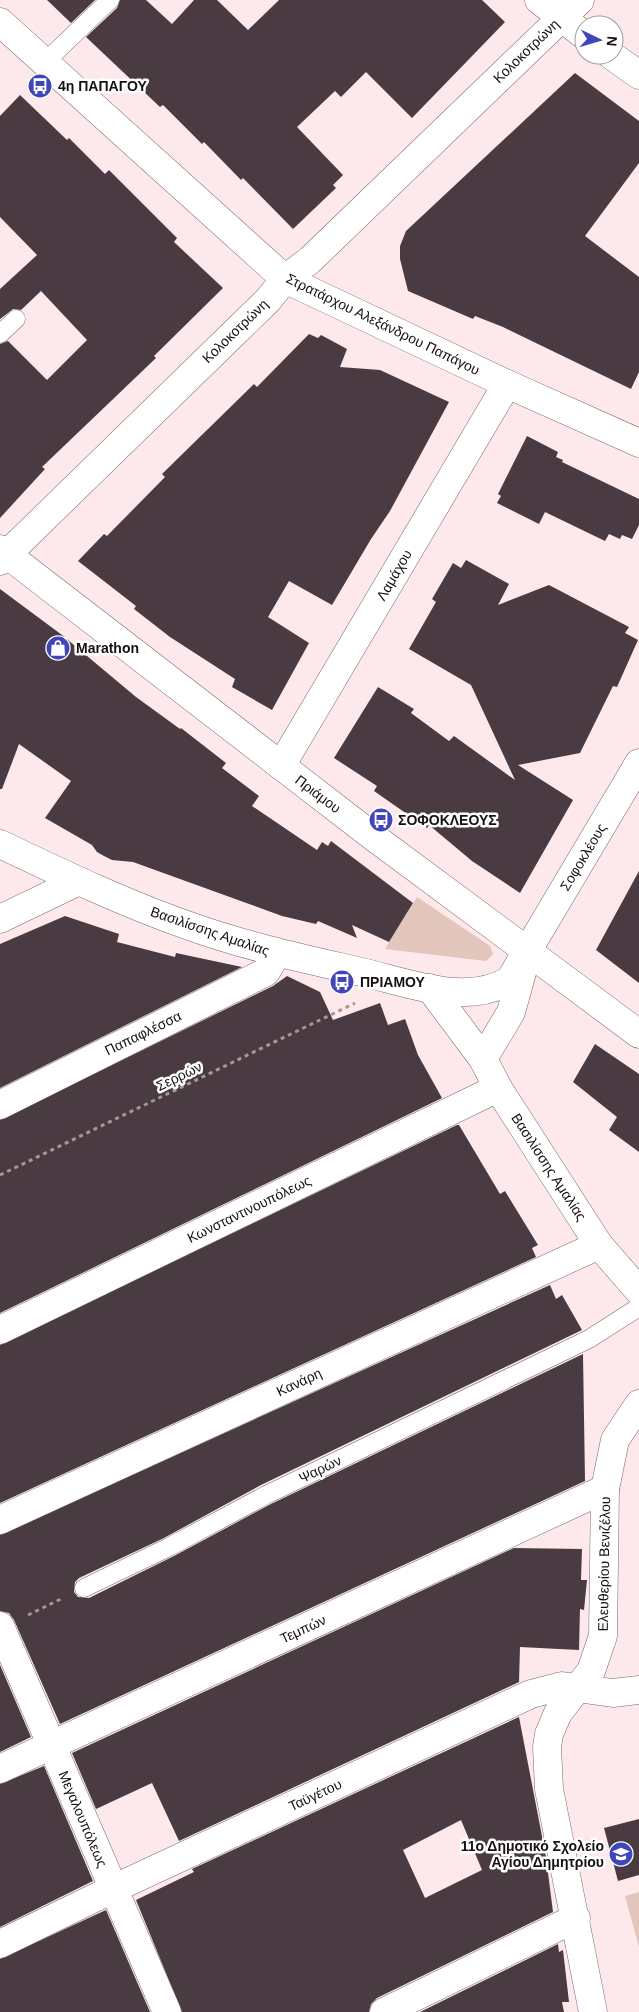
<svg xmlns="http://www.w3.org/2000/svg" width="639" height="2012" font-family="Helvetica,sans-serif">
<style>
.green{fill:#e2c5bb}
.building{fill:#4a3b42;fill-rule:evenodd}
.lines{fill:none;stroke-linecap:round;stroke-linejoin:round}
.lane-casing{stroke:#7a686c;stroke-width:19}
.street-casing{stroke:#7a686c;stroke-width:29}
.secondary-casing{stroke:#7a686c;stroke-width:29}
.path{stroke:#a69799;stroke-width:3;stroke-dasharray:4 4;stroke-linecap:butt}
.lane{stroke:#fff;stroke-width:18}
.street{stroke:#fff;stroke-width:28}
.secondary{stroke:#fff;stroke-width:28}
.labels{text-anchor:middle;stroke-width:5;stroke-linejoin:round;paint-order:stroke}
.street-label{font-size:14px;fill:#161011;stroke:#fff}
.poi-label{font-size:14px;font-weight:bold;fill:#161011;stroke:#fff;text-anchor:start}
</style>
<rect width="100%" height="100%" fill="#fde8ec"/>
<g class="green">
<path d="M417 897 490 946 493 954 486 961 385 949Z"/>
<path d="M639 1892V1947L625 1896Z"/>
</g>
<g class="building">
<path d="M47 0H95L71 23Z"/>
<path d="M120 0H146L172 24 194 0H217L248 30 279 0H482L505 22 412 118 366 72 341 97 335 91 297 127 343 175 333 185 336 188 293 229 243 178 241 180 204 142 202 144 163 105 160 107 86 37 117 8Z"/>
<path d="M575 73 639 121V163L585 236 639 277V372L631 389 503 327 475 316 473 319 408 291 400 259V246L406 231Z"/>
<path d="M20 95 67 140 69 138 105 174 109 170 177 238 174 242 223 288 154 356 156 358 42 467 45 469 0 518V344L8 341 47 380 87 340 41 291 21 310 13 309 0 319V289L37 255 0 217V116Z"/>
<path d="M309 334 318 338 321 335 347 349 340 367 380 370 449 402 390 511 371 539 332 605 289 581 268 617 309 643 272 710 232 687 235 679 170 637 134 609 136 606 78 561 104 534 107 536 165 477 162 474 254 384 257 387Z"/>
<path d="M527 436 558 452 556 457 563 460 562 462 639 499V525L632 539 622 535 620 539 609 534 605 541 545 512 539 524 497 503 501 496 498 494Z"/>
<path d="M466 560 509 584 498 605 549 585 629 627 625 633 638 640 617 687 613 686 580 753 518 765 573 800 520 893 472 861 429 825 427 828 374 791 377 786 334 758 378 687 414 709 411 713 449 741 454 736 515 780 471 685 409 649 436 602 432 599 453 563 461 568Z"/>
<path d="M0 589 62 635 136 697 180 729 181 728 226 763 222 768 259 796 252 806 317 850 322 842 328 846 331 841 413 903 389 942 352 925 357 938 318 921 316 924 282 916 133 862 112 860 104 856 97 852 92 845 45 818 71 781 19 744 2 789H0Z"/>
<path d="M639 871V983L596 950Z"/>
<path d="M65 916 119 934 117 942 175 957 176 953 242 967 0 1088V944Z"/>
<path d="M287 976 320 992 333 1020 380 1003 388 1025 405 1019 418 1055 442 1098 0 1313V1120L273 986Z"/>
<path d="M595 1044 639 1074V1152L609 1130 617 1117 573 1082Z"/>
<path d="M457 1125H459L500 1194 505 1191 538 1245 532 1248 536 1257 0 1503V1345Z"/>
<path d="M550 1285 556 1299 562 1295 582 1330 261 1485 164 1538 79 1578 75 1582 74 1592 78 1597 89 1598 174 1556 271 1504 583 1354 585 1481 60 1724 14 1620 9 1613 0 1611V1535Z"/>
<path d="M514 1548 582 1549 581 1580H587L584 1610 580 1609 579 1650 520 1647 519 1682 179 1841 152 1783 96 1809 72 1753Z"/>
<path d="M0 1665 31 1737 0 1752Z"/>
<path d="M519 1717 546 1857 553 1912 377 1998 371 2004 369 2012H182L136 1900 194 1872 192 1869ZM461 1820 482 1870 425 1898 403 1850Z"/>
<path d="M44 1766 93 1881 0 1927V1784Z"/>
<path d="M639 1819V1875L618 1881 604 1828Z"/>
<path d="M106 1910 150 2012H0V1959Z"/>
<path d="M558 1944 559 1952 563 1950 569 2002H562L564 2012H420Z"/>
</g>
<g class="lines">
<defs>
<g id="lane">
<path d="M45 62 110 0"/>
<path d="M0 334 16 319"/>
<path d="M84 1588 169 1547 266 1495 589 1339 639 1307"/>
</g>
<g id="street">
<path d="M539 0 584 35"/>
<path d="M611 55 639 75"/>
<path d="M0 561 268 300 285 279 310 260 580 0"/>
<path d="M281 766 507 384"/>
<path d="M0 844C65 875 130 906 198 929 253 948 310 960 366 973 411 984 468 1006 510 980L639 763"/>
<path d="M0 919 79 881"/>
<path d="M430 988 483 1059 498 1088 599 1245 639 1291"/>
<path d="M0 1105 266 972 277 953"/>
<path d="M0 1330 498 1088"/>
<path d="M0 1520 599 1245"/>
<path d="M0 1626 167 2012"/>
<path d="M0 1769 605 1489"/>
<path d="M0 1944 113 1889 531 1694 562 1686 613 1693 639 1690"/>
<path d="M384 2012 576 1918"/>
<path d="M593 2012 549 1789 547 1747 549 1734 558 1713 591 1671 603 1636 605 1489 615 1440 639 1404"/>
</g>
<g id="secondary">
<path d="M0 22 285 279 507 384 639 443"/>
<path d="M0 549 371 835 639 1034"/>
<path d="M483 1059 511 1012 528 951"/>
</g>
</defs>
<use href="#lane" class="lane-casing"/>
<use href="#street" class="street-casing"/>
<use href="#secondary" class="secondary-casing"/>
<g class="path">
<path d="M0 1175 355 1003"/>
<path d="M28 1615 63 1598"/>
</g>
<use href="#lane" class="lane"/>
<use href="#street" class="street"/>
<use href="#secondary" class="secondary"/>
</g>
<defs>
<symbol id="bus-disc" viewBox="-11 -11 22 22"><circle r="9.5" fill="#4046ba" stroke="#fff"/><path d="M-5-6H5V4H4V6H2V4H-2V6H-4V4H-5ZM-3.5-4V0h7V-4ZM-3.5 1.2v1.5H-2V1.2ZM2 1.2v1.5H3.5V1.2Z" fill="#fff"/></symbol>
<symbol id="shop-disc" viewBox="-11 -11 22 22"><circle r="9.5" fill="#4046ba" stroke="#fff"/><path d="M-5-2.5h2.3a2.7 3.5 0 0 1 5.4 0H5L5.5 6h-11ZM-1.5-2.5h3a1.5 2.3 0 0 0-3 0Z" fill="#fff"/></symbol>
<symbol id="school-disc" viewBox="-11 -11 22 22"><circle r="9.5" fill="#4046ba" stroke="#fff"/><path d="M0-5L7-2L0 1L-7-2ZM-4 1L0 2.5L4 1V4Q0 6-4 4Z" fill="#fff"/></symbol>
</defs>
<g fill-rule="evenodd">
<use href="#bus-disc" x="26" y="72" width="28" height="28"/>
<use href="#shop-disc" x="44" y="634" width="28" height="28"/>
<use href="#bus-disc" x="367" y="806" width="28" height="28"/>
<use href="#bus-disc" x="328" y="968" width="28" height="28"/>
<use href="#school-disc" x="607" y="1840" width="28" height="28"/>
</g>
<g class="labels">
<g class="street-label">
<text transform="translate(526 51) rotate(-44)" y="5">Κολοκοτρώνη</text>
<text transform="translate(383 324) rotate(26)" y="5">Στρατάρχου Αλεξάνδρου Παπάγου</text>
<text transform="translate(235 331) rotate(-44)" y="5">Κολοκοτρώνη</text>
<text transform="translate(394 575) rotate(-60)" y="5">Λαμάχου</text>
<text transform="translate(318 794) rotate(37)" y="5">Πριάμου</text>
<text transform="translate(583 857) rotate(-59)" y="5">Σοφοκλέους</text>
<text transform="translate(210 931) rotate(19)" y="5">Βασιλίσσης Αμαλίας</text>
<text transform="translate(143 1033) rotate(-26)" y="5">Παπαφλέσσα</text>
<text transform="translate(179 1076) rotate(-26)" y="5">Σερρών</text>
<text transform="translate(549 1167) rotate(57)" y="5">Βασιλίσσης Αμαλίας</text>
<text transform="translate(249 1209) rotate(-26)" y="5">Κωνσταντινουπόλεως</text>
<text transform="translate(299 1382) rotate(-25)" y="5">Κανάρη</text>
<text transform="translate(320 1469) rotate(-26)" y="5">Ψαρών</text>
<text transform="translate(604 1564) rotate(-89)" y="5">Ελευθερίου Βενιζέλου</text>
<text transform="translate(303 1629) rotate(-25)" y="5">Τεμπών</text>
<text transform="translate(315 1795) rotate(-25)" y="5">Ταϋγέτου</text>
<text transform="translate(83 1819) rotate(67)" y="5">Μεγαλουπόλεως</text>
</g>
<g class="poi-label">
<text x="58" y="91">4η ΠΑΠΑΓΟΥ</text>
<text x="76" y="653">Marathon</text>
<text x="398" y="825">ΣΟΦΟΚΛΕΟΥΣ</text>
<text x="360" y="987">ΠΡΙΑΜΟΥ</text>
<text x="604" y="1851" text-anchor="end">11ο Δημοτικό Σχολείο<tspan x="604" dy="16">Αγίου Δημητρίου</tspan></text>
</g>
</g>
<g transform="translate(599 40) rotate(95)"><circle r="24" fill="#ffffff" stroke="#a29fa0"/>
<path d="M0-4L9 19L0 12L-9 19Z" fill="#4046ba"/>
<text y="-8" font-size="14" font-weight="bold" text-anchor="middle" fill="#161011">N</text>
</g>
</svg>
